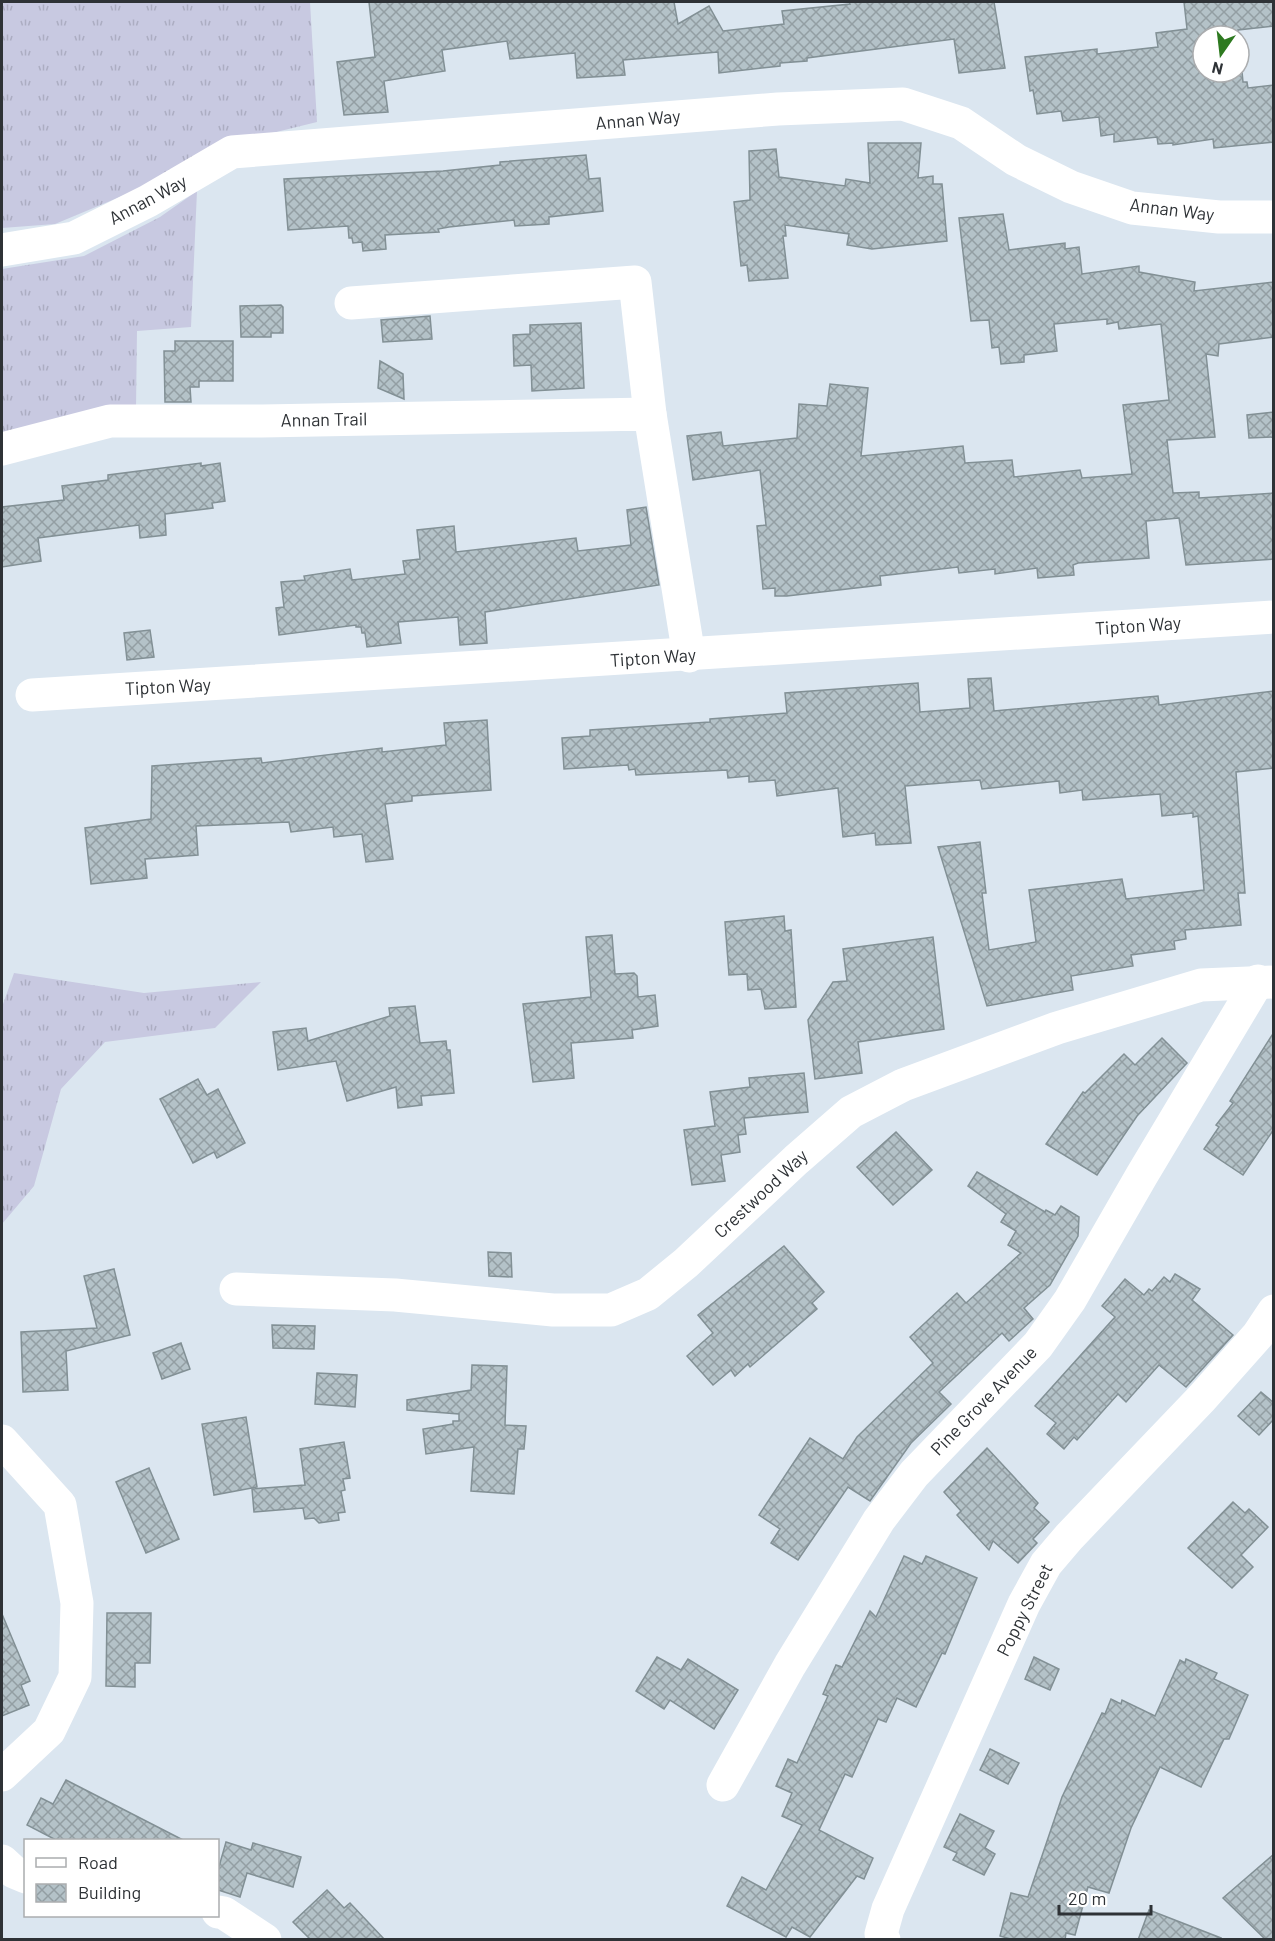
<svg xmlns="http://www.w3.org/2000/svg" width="1275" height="1941" font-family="Barlow,sans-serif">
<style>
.grass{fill:url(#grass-tufts)}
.building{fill:url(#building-cross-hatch);stroke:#829095;stroke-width:1.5}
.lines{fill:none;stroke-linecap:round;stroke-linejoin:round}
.minor{stroke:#fff;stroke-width:33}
.labels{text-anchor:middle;stroke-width:4.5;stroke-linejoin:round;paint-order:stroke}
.street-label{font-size:18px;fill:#2e3236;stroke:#fff}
</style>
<defs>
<pattern id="grass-tufts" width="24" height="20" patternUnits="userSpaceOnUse" patternTransform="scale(1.5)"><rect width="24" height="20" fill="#c8c9e1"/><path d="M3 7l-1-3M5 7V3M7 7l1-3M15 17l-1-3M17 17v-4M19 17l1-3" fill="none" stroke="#acadc2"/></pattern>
<pattern id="building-cross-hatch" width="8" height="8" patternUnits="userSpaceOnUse" patternTransform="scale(1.5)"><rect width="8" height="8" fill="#b4c2c8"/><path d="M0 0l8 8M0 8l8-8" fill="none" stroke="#939ea3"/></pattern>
</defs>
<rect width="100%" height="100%" fill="#dbe6f0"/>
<g class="grass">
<path d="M2 2H310L317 122 220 146 139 189 55 224 2 228Z"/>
<path d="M197 191 191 327 137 331 136 409 2 434V269L84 256 160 217Z"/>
<path d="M14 973 144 993 261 982 215 1028 105 1042 61 1089 34 1186 2 1224V1007Z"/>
</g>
<g class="building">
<path d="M369 2H674L678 24 709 6 723 31 784 24 782 11 850 4 849 2H994L1005 68 959 73 954 39 807 58V61L780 63V66L719 73 718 52 623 60 625 75 577 78 575 53 510 59 507 41 442 50 445 71 384 81 388 112 344 115 337 62 375 57Z"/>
<path d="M1184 2H1274V26L1238 30V36H1203V72H1239V41L1243 82H1247L1248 88 1274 85V142L1214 148 1213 139 1173 145V143L1158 144 1157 137 1114 142V134L1101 136 1099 117 1063 121 1061 111 1037 114 1033 90 1030 91 1025 57 1097 49V54L1158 47 1156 33 1187 29Z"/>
<path d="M868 143H921L918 178 933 176V184H942L947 241 872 249 847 245 849 234 785 225 786 236H783L788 278 749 281 747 265 741 266 734 202 750 200 749 151 776 149 779 177 845 186 846 179 870 183Z"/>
<path d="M586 155 589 179 600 178 603 211 549 217V224L515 226 514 220 449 227 438 229 439 232 385 235 386 249 363 251 362 242 353 243 352 238H349L348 226 288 230 284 179 443 171 500 165V162Z"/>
<path d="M1003 214 1009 250 1065 243V249L1079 247 1082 274 1139 266V272L1195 282 1194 291 1274 282V337L1219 344 1218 356 1206 354 1215 437 1167 440 1173 493 1199 492V498L1274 493V559L1186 565 1179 518 1146 521 1149 558 1078 563 1073 565 1074 575 1038 578 1037 568 995 574V569L959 573 958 567 880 576 881 585 787 596H775V588L763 589 757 526 766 525 760 470 693 480 687 436 721 432 723 446 797 438 799 404 827 406 830 384 868 388 861 456 963 446 965 463 1012 460 1014 477 1080 470 1082 478 1132 474 1123 405 1169 400 1161 324 1119 329 1118 322 1107 324V319L1054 324 1057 351 1024 355V362L1001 364 999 347 992 348 989 320 971 321 959 218Z"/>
<path d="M281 305 283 307V333H271V337H241L240 306Z"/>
<path d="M430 316 432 339 383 342 381 320Z"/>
<path d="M581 323 584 388 532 391 531 365 514 366 513 335 530 334V325Z"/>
<path d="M175 341H233V381H199V387H190L191 402H165L164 351H175Z"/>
<path d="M380 361 403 374 404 399 378 388Z"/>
<path d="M1274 412V437L1249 438 1247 415Z"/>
<path d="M201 463V466L220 463 225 501 212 503 213 508 165 514 166 535 140 538 139 525 38 538 41 561 2 567V507L64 500 62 486 108 480V475Z"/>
<path d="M646 507 659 585 485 612 487 643 460 645 458 617 398 622 401 643 367 647 365 633H362L361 627H356V625L279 635 276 608 284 607 281 582 305 580 304 576 350 569 352 580 405 574 403 561 420 559 417 530 454 526 456 552 576 538 578 551 631 545 627 510Z"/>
<path d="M150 630 154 657 127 660 124 633Z"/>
<path d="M991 678 994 711 1158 696 1159 705 1274 691V768L1236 772 1245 893H1238L1241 925 1185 930 1186 939 1174 941 1175 949 1131 955 1133 966 1071 976 1073 990 987 1006 938 847 980 842 986 893H982L989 950 1036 942 1029 890 1122 879 1126 899 1204 890 1198 816 1193 817V813L1162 816 1160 794 1083 800 1082 790 1060 793 1059 781 982 789 980 780 905 786 911 843 876 845 875 833 843 837 838 788 777 796 775 780 749 782V776L728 778 727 770 636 775 635 769 629 770 628 765 564 769 562 738 590 736V730L710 722V719L787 713 785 693 918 683 920 712 970 708 968 679Z"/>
<path d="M487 720 491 790 412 796V801L385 804 393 859 366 862 362 834 334 837 333 827 291 832 289 822 196 826 198 855 145 859 147 878 91 884 85 828 151 819 152 766 261 758 262 763 382 748V752L446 745 444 723Z"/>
<path d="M784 916 785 931 791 930 796 1007 765 1009 761 989 748 990 747 974 729 975 725 922Z"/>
<path d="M612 935 615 974 634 973 637 976 638 997 655 995 658 1026 632 1030 633 1038 571 1043 574 1078 533 1082 523 1004 591 997 586 937Z"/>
<path d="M933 937 944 1029 858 1042 862 1073 815 1079 808 1020 833 982 847 981 843 949Z"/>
<path d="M415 1006 420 1043 446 1041 447 1050H450L454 1093 421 1096 422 1105 398 1108 396 1087 347 1101 336 1061 278 1070 273 1032 306 1028 308 1041 390 1016 389 1008Z"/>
<path d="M1274 1032V1129L1243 1175 1204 1149 1219 1127 1216 1125 1233 1103 1230 1101Z"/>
<path d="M1162 1038 1187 1063 1137 1116 1097 1175 1046 1144 1083 1092 1085 1093 1124 1054 1135 1065Z"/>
<path d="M804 1073 808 1112 744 1118 746 1134 738 1135 740 1152 721 1155 725 1181 692 1185 684 1130 715 1126 710 1092 750 1087 749 1078Z"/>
<path d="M198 1079 207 1095 218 1089 245 1143 217 1158 214 1152 193 1163 160 1099Z"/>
<path d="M896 1132 932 1170 893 1205 857 1167Z"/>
<path d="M977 1172 1045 1212 1046 1210 1055 1215 1061 1206 1079 1217 1078 1236 1050 1285 1024 1308 1033 1319 1009 1341 1002 1333 939 1392 951 1404 911 1443 870 1501 848 1487 798 1560 771 1543 780 1529 759 1515 810 1438 843 1459 857 1437 933 1363 910 1337 957 1293 966 1303 1021 1253 1008 1245 1016 1231 1001 1222 1006 1214 968 1186Z"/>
<path d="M784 1246 824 1292 812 1303 817 1309 750 1367 748 1364 735 1376 731 1370 713 1385 687 1356 713 1333 698 1315Z"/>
<path d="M488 1252 511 1253 512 1277 489 1276Z"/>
<path d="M114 1269 130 1335 66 1351 68 1390 23 1392 21 1332 97 1328 84 1276Z"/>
<path d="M1175 1274 1200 1289 1192 1300 1233 1335 1186 1387 1159 1365 1126 1402 1118 1394 1077 1440 1074 1437 1064 1449 1047 1434 1056 1423 1035 1406 1115 1317 1102 1306 1125 1279 1144 1295 1149 1289 1152 1291 1164 1277 1170 1282Z"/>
<path d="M272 1325 315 1326 314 1349 273 1348Z"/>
<path d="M181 1343 190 1369 162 1379 153 1353Z"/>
<path d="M472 1365 507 1366 505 1425 526 1426 524 1449H518L514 1494 471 1491 474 1447 426 1454 423 1429 453 1424V1421H459V1414L407 1410V1400L471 1390Z"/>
<path d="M317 1373 357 1375 355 1407 315 1404Z"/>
<path d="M1261 1392 1274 1403V1419L1259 1435 1238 1416Z"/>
<path d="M246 1417 257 1487 214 1495 202 1424Z"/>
<path d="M344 1442 350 1478 343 1479 345 1490 341 1491 345 1512 338 1513 339 1520 319 1523 314 1518 305 1519 303 1508 254 1512 252 1489 305 1485 300 1449Z"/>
<path d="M987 1448 1038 1503 1034 1508 1049 1522 1033 1539 1037 1543 1018 1563 993 1541 989 1550 957 1515 961 1511 944 1492Z"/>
<path d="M149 1468 179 1539 146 1553 116 1482Z"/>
<path d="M1233 1502 1245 1513 1249 1509 1268 1527 1241 1555 1253 1567 1232 1588 1188 1548Z"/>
<path d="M904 1556 922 1564 926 1556 977 1578 945 1654 942 1653 916 1707 897 1698 886 1722 878 1719 852 1777 845 1774 819 1830 873 1858 864 1879 857 1876 810 1937 792 1927 786 1937 727 1906 742 1877 766 1890 802 1825 782 1816 792 1793 776 1786 788 1759 797 1763 828 1696 823 1694 836 1665 842 1667 870 1611 876 1617Z"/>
<path d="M107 1613H151L150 1663H135V1687L106 1686Z"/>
<path d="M2 1614 30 1681 21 1685 29 1705 2 1716Z"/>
<path d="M657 1657 681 1670 688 1659 738 1690 714 1729 670 1700 664 1709 636 1691Z"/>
<path d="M1034 1657 1059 1669 1050 1690 1025 1679Z"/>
<path d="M1186 1659 1217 1673 1214 1679 1248 1695 1229 1739H1224L1201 1787 1160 1767 1131 1828 1109 1893 1088 1887 1075 1935 1066 1933 1065 1940H1014L1000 1936 1011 1893 1028 1897 1062 1797 1102 1713 1105 1714 1111 1699 1121 1704 1122 1700 1155 1716 1180 1660 1185 1663Z"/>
<path d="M990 1749 1019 1763 1008 1784 980 1770Z"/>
<path d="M66 1780 183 1840H56L27 1825 41 1798 53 1804Z"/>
<path d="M960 1814 994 1831 985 1848 995 1854 984 1875 953 1860 957 1853 944 1847Z"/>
<path d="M226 1842 251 1850 253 1843 301 1857 293 1887 247 1873 240 1897 218 1890V1870Z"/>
<path d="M1274 1854V1940H1266L1223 1898Z"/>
<path d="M327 1890 344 1908 350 1903 385 1940H311L293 1922Z"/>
<path d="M1149 1910 1221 1938 1220 1940H1138Z"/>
</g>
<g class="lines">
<g class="minor">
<path d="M2 250 74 238 148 201 232 152 778 109 903 104 961 123 1016 160 1071 187 1132 208 1219 217H1274"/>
<path d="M351 303 635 282 650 414"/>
<path d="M2 449 110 421H262L650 414 689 656"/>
<path d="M32 695 1274 617"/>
<path d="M236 1289 395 1295 553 1310H611L648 1294 686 1263 796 1160 851 1112 903 1085 1057 1028 1201 985 1274 982"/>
<path d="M2 1441 60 1505 77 1603 75 1677 49 1731 2 1775"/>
<path d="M723 1785 790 1665 879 1520 914 1474 1038 1345 1070 1300 1142 1175 1258 981"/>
<path d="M2 1861 14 1872 26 1877"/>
<path d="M218 1912 224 1913 265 1940"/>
<path d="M884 1940 881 1934 888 1909 1024 1604 1046 1564 1069 1537 1202 1398 1258 1335 1274 1311"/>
</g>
</g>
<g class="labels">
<g class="street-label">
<text transform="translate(638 120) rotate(-5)" y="6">Annan Way</text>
<text transform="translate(148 200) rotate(-28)" y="6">Annan Way</text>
<text transform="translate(1172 210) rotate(7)" y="6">Annan Way</text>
<text transform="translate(324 420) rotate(-1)" y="6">Annan Trail</text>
<text transform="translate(1138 626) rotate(-4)" y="6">Tipton Way</text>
<text transform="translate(653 658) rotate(-4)" y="6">Tipton Way</text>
<text transform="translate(168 687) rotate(-3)" y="6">Tipton Way</text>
<text transform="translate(761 1194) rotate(-43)" y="6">Crestwood Way</text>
<text transform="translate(984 1401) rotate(-46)" y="6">Pine Grove Avenue</text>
<text transform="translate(1025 1610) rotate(-63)" y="6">Poppy Street</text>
</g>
</g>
<rect width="1275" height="1941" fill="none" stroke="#2e3236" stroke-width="6"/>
<rect x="24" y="1839" width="195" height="78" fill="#ffffff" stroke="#abadaf" stroke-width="1.5"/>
<rect x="36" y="1858" width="30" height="9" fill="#ffffff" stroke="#abadaf" stroke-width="1.5"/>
<text x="78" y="1869" font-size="18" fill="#2e3236">Road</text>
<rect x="36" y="1884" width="30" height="18" fill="url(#building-cross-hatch)" stroke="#abadaf" stroke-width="1.5"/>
<text x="78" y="1899" font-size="18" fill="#2e3236">Building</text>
<g transform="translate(1221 54) rotate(194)"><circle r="28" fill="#ffffff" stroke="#abadaf" stroke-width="1.5"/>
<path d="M0-4.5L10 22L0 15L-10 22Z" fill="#2e7a20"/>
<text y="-9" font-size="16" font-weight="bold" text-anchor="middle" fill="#2e3236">N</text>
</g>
<path d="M1059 1905v9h92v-9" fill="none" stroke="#2e3236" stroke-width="3"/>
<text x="1068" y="1905" font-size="18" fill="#2e3236" stroke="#ffffff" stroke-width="4.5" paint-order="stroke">20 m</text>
</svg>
